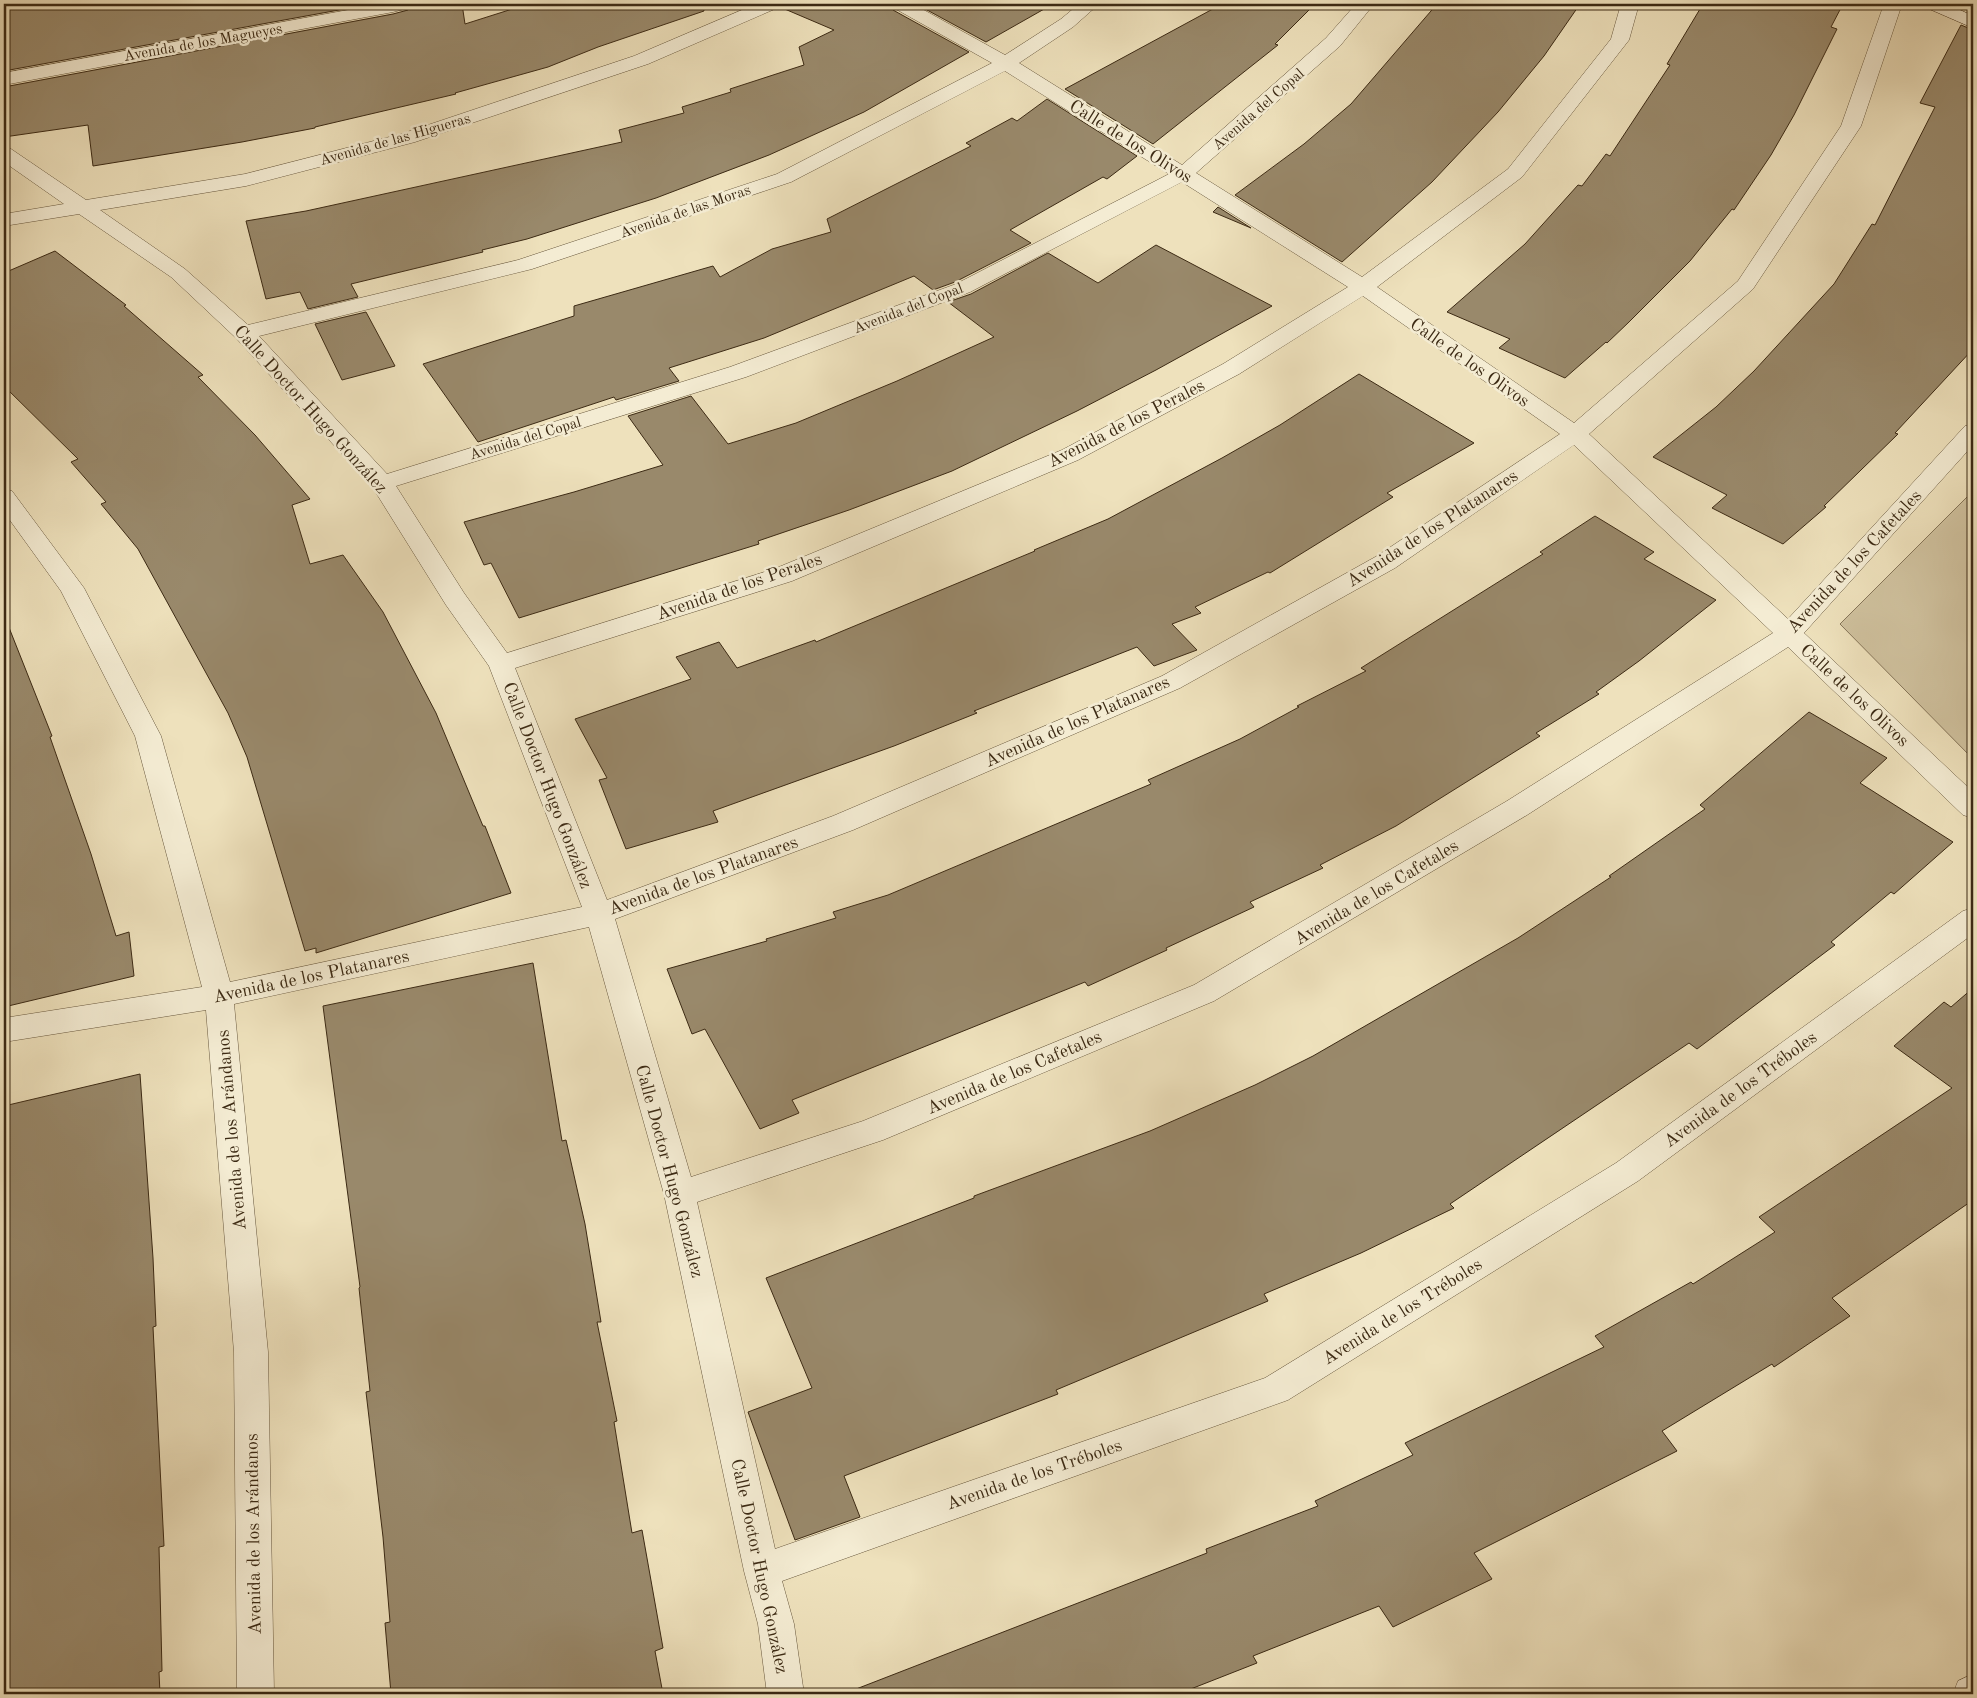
<svg xmlns="http://www.w3.org/2000/svg" width="1977" height="1698" font-family="'Old Standard TT',serif">
<style>
.green{fill:#d0c29f;stroke:#86765a}
.building{fill:#99896b;stroke:#3c2a14}
.lines{fill:none;stroke-linecap:round;stroke-linejoin:round}
.street-casing{stroke:#68583e;stroke-width:1}
.secondary-casing{stroke:#3c2a14;stroke-width:1}
.street{fill:#f4ecd3;fill-rule:evenodd}
.secondary{fill:#f4ecd3;fill-rule:evenodd}
.labels{text-anchor:middle;stroke-width:5;stroke-linejoin:round;paint-order:stroke}
.far-street-label{font-size:15px;fill:#3c2a14;stroke:#f4ecd3}
.street-label{font-size:18px;fill:#3c2a14;stroke:#f4ecd3}
</style>
<rect width="100%" height="100%" fill="#eee1bc"/>
<filter id="stains"><feTurbulence type="fractalNoise" baseFrequency=".004" numOctaves="4"/><feColorMatrix values="0 0 0 0 .2 0 0 0 0 .09 0 0 0 0 .02 0 0 0 .5 -.17"/></filter>
<radialGradient id="worn" r=".72"><stop offset=".6" stop-color="#630" stop-opacity="0"/><stop offset="1" stop-color="#630" stop-opacity=".3"/></radialGradient>
<path class="green" d="M1973 491V759L1840 624Z"/>
<g class="building">
<path d="M4 4H372L4 71Z"/>
<path d="M413 4H462L465 24 528 4H703L704 11 598 47 548 67 455 93 456 94 315 127V128L242 142 93 166 88 125 4 137V87L393 14 408 10Z"/>
<path d="M782 4H889L893 10 969 52 864 112 769 155 656 198 527 239 482 250 483 252 351 284 358 297 308 309 300 292 266 299 246 221 306 211 622 142 619 130 684 113 682 107 731 92 730 89 804 65 799 47 834 30 780 7Z"/>
<path d="M916 4H1053L986 42Z"/>
<path d="M1222 4H1315L1275 44 1278 45 1153 144 1065 89Z"/>
<path d="M1437 4H1580L1544 56 1498 112 1432 182 1342 262 1235 195 1304 144 1351 104Z"/>
<path d="M1703 4H1843L1831 27 1837 29 1794 115 1771 155 1734 210 1732 209 1690 261 1629 322 1607 343 1606 342 1565 378 1499 348 1510 339 1447 312 1525 244 1578 185 1582 186 1606 154 1610 156 1670 65 1667 64Z"/>
<path d="M1961 25 1973 30V349L1895 433 1898 434 1824 506 1826 507 1783 544 1712 508 1727 495 1653 457 1716 407 1754 371 1834 284 1872 224 1875 225 1935 107 1920 103Z"/>
<path d="M1047 99 1137 156 1107 179 1103 177 1010 230 1031 243 955 282 933 290 914 276 764 338 669 368 679 381 616 400 614 397 478 442 423 364 574 316V306L713 266 720 277 772 249 831 232 827 219 971 146 966 143 1012 118 1017 121Z"/>
<path d="M1218 207 1251 228 1213 212Z"/>
<path d="M1156 245 1272 306 1156 370 1077 411 952 471 849 510 758 541 759 544 519 618 491 563 484 565 464 522 574 492 663 465 628 416 691 396 728 444 796 423 897 381 994 337 948 302 971 294 1048 253 1098 283Z"/>
<path d="M55 251 126 305 124 306 203 375 198 377 255 435 310 499 292 505 310 564 343 555 383 612 436 713 483 826H485L511 893 316 953V948L305 951 247 757 228 713 138 549 101 504 106 502 71 462 78 459 4 386V273Z"/>
<path d="M366 312 395 366 342 380 315 324Z"/>
<path d="M1359 374 1474 443 1387 493 1393 497 1270 573 1268 572 1195 607 1201 613 1172 624 1197 650 1154 666 1137 647 974 711 977 713 894 746 713 811 718 822 626 849 599 780 607 778 575 719 691 679 676 657 719 642 737 668 815 640 816 642 1035 551 1034 550 1108 519 1222 458 1280 425Z"/>
<path d="M1595 516 1654 552 1644 559 1716 600 1639 661 1596 692 1599 694 1536 733 1540 736 1396 826 1320 865 1323 868 1250 902 1254 907 1166 948 1167 950 1088 986 1085 982 792 1100 799 1113 760 1129 705 1029 692 1034 667 969 767 941 766 939 836 918 833 912 888 895 1151 784 1148 780 1240 739 1299 707 1297 706 1366 671 1361 668 1543 554 1540 552Z"/>
<path d="M4 620H6L52 736 50 737 91 854 116 936 129 932 134 976 4 1007Z"/>
<path d="M1809 712 1887 758 1860 783 1953 842 1894 894 1891 892 1831 942 1835 945 1697 1049 1689 1043 1450 1204 1454 1208 1361 1253 1264 1294 1268 1301 1056 1390 1058 1394 844 1476 860 1517 795 1540 748 1412 812 1388 766 1278 974 1198V1196L1150 1131 1255 1085 1313 1056 1518 938 1611 877 1609 876 1705 809 1700 805Z"/>
<path d="M533 963 562 1141 566 1140 585 1224 601 1322H597L617 1421 614 1422 632 1533 642 1530 663 1648 655 1651 663 1694H391L385 1623 390 1622 383 1537 366 1392 370 1391 359 1288 360 1287 323 1006Z"/>
<path d="M1973 988V1200L1832 1298 1850 1316 1774 1367 1772 1364 1662 1431 1677 1451 1474 1553 1492 1579 1393 1627 1379 1606 1253 1656 1257 1663 1178 1694H852L851 1691 1207 1553 1206 1549 1318 1506 1315 1501 1413 1455 1405 1443 1604 1347 1595 1336 1691 1282 1693 1284 1775 1232 1759 1217 1952 1088 1894 1046 1944 1002 1951 1007Z"/>
<path d="M140 1074 153 1258 156 1326 153 1327 164 1546 159 1547 162 1671 159 1672 160 1694H4V1106Z"/>
</g>
<g class="lines">
<defs>
<g id="street">
<path d="M381 4H411L408 8 393 12 4 85V73Z"/>
<path d="M756 4H780L777 8 648 64 415 142 246 186 100 210 185 269 248 325 518 260 777 174 992 63 894 8 891 4H913L1005 55 1061 19 1079 4H1099L1073 27 1019 63 1182 165 1326 38 1356 4H1374L1340 46 1196 173 1362 277 1508 169 1611 39 1621 4H1639L1629 40 1522 177 1377 287 1574 423 1738 281 1841 126 1884 4H1902L1861 126 1753 289 1589 434 1788 619 1965 426 1973 424V445L1804 633 1973 792V818L1963 815 1788 647 1527 815 1214 1001 883 1140 697 1202 775 1549 1265 1378 1616 1163 1963 911 1973 908V934L1638 1181 1288 1400 782 1581 794 1624 804 1694H767L758 1624 744 1571 664 1194 589 927 234 1004 268 1352 274 1694H237L234 1352 206 1010 4 1042V1018L202 987 135 736 61 591 4 512V489L12 491 84 588 161 736 230 982 582 907 489 666 446 605 373 488 236 338 171 277 79 214 4 226V214L64 204 4 162V147L11 149 86 200 245 174 401 134 634 56ZM1005 71 1169 174 956 284 730 367 387 474 259 336 532 269 791 182ZM1182 182 1348 287 1223 364 1062 450 774 569 507 653 464 593 396 486 746 377 970 292ZM1363 296 1560 434 1377 556 1162 676 833 816 607 900 515 668 792 581 1078 460 1239 374ZM1574 445 1773 633 1507 801 1194 985 863 1121 691 1177 615 919 853 830 1180 688 1395 568Z"/>
<path d="M1973 1674V1694H1953L1958 1681Z"/>
</g>
<path id="secondary" d="M1924 4H1947L1973 16V28L1927 8Z"/>
</defs>
<use href="#street" class="street-casing"/>
<use href="#secondary" class="secondary-casing"/>
<use href="#street" class="street"/>
<use href="#secondary" class="secondary"/>
</g>
<g class="labels">
<g class="far-street-label">
<text transform="translate(203 42) rotate(-10)" y="5">Avenida de los Magueyes</text>
<text transform="translate(1258 109) rotate(-41)" y="5">Avenida del Copal</text>
<text transform="translate(395 139) rotate(-16)" y="5">Avenida de las Higueras</text>
<text transform="translate(685 211) rotate(-19)" y="5">Avenida de las Moras</text>
<text transform="translate(908 308) rotate(-21)" y="5">Avenida del Copal</text>
<text transform="translate(525 438) rotate(-17)" y="5">Avenida del Copal</text>
</g>
<g class="street-label">
<text transform="translate(1131 141) rotate(32)" y="6">Calle de los Olivos</text>
<text transform="translate(1470 362) rotate(35)" y="6">Calle de los Olivos</text>
<text transform="translate(311 409) rotate(48)" y="6">Calle Doctor Hugo González</text>
<text transform="translate(1126 423) rotate(-27)" y="6">Avenida de los Perales</text>
<text transform="translate(1432 528) rotate(-33)" y="6">Avenida de los Platanares</text>
<text transform="translate(1854 561) rotate(-47)" y="6">Avenida de los Cafetales</text>
<text transform="translate(739 586) rotate(-19)" y="6">Avenida de los Perales</text>
<text transform="translate(1855 695) rotate(43)" y="6">Calle de los Olivos</text>
<text transform="translate(1077 721) rotate(-24)" y="6">Avenida de los Platanares</text>
<text transform="translate(548 785) rotate(69)" y="6">Calle Doctor Hugo González</text>
<text transform="translate(703 875) rotate(-20)" y="6">Avenida de los Platanares</text>
<text transform="translate(1376 892) rotate(-31)" y="6">Avenida de los Cafetales</text>
<text transform="translate(311 976) rotate(-12)" y="6">Avenida de los Platanares</text>
<text transform="translate(1014 1072) rotate(-23)" y="6">Avenida de los Cafetales</text>
<text transform="translate(1740 1089) rotate(-36)" y="6">Avenida de los Tréboles</text>
<text transform="translate(231 1130) rotate(-95)" y="6">Avenida de los Arándanos</text>
<text transform="translate(670 1171) rotate(75)" y="6">Calle Doctor Hugo González</text>
<text transform="translate(1402 1311) rotate(-32)" y="6">Avenida de los Tréboles</text>
<text transform="translate(1034 1474) rotate(-19)" y="6">Avenida de los Tréboles</text>
<text transform="translate(253 1534) rotate(-91)" y="6">Avenida de los Arándanos</text>
<text transform="translate(760 1566) rotate(78)" y="6">Calle Doctor Hugo González</text>
</g>
</g>
<rect width="1977" height="1698" fill="none" stroke="#eee1bc" stroke-width="20"/>
<rect x="5" y="5" width="1967" height="1688" fill="none" stroke="#3c2a14" stroke-width="2.5"/>
<rect x="10" y="10" width="1957" height="1678" fill="none" stroke="#3c2a14"/>
<rect width="100%" height="100%" filter="url(#stains)"/>
<rect width="100%" height="100%" fill="url(#worn)"/>
</svg>
